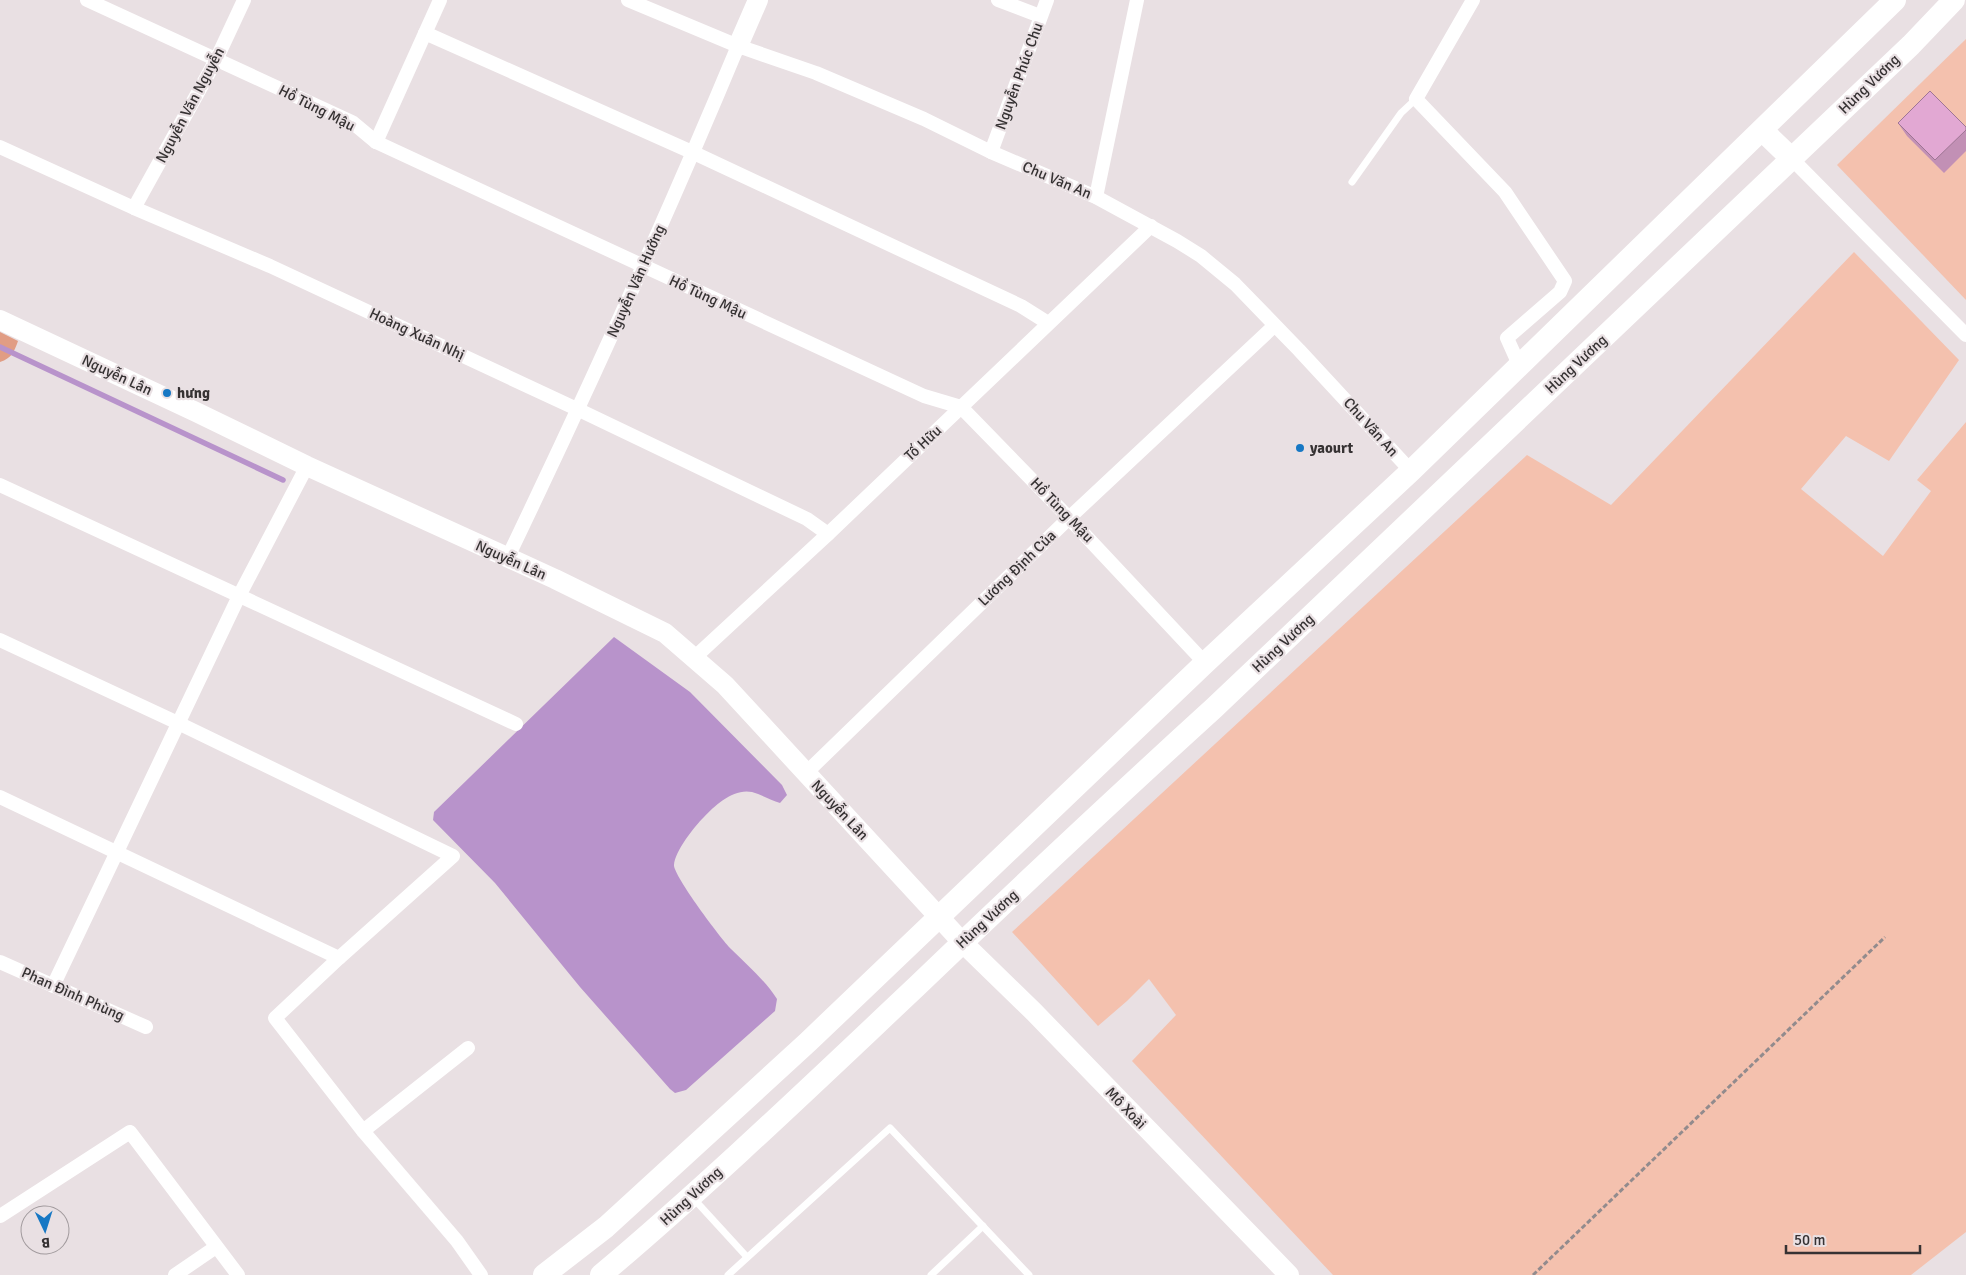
<svg xmlns="http://www.w3.org/2000/svg" width="1966" height="1275" font-family="Signika,sans-serif">
<style>
.green{fill:#f4c1ae}
.forest{fill:#e19d84}
.water{fill:#b893cb}
.lines{fill:none;stroke-linecap:round;stroke-linejoin:round}
.stream{stroke:#b893cb;stroke-width:5.5}
.path{stroke:#928b8d;stroke-width:3;stroke-dasharray:5 2.5;stroke-linecap:butt}
.lane{stroke:#fff;stroke-width:7}
.street{stroke:#fff;stroke-width:14}
.secondary{stroke:#fff;stroke-width:20}
.primary{stroke:#fff;stroke-width:22}
.wall{fill:#c290b5}
.building{fill:#e2a8d3;stroke:#9e7694}
.poi-dot{fill:#1778c4;stroke:#e9e0e3;stroke-width:2}
.labels{text-anchor:middle;stroke-width:4.5;stroke-linejoin:round;paint-order:stroke}
.street-label{font-size:15px;fill:#363233;stroke:#e9e0e3}
.poi-label{font-size:15px;font-weight:bold;fill:#363233;stroke:#e9e0e3;text-anchor:start}
</style>
<rect width="100%" height="100%" fill="#e9e0e3"/>
<g class="green">
<path d="M1966 39V300L1837 165Z"/>
<path d="M1854 252 1959 360 1889 461 1846 436 1801 489 1883 556 1931 491 1917 480 1966 422V1232L1911 1275H1333L1132 1061 1176 1015 1149 979 1127 1001 1098 1026 1012 932 1527 455 1611 505Z"/>
</g>
<path class="forest" d="M0 332 18 341C14 352 12 358 0 362Z"/>
<path class="water" d="M614 637 690 692 782 785 787 795 780 803C771 800 762 795 752 792 734 788 715 805 704 817 694 827 675 851 674 865 673 875 721 939 731 949 747 965 765 980 777 999L775 1011 686 1090 675 1093 670 1089 580 987 495 883 433 820 434 812Z"/>
<g class="lines">
<path class="stream" d="M0 347 283 480"/>
<path class="path" d="M1533 1275 1885 937"/>
<g class="lane">
<path d="M1352 182 1401 113 1416 99"/>
<path d="M693 1198 747 1257"/>
<path d="M728 1275 890 1128 1029 1275"/>
<path d="M931 1275 983 1226"/>
</g>
<g class="street">
<path d="M87 0 352 122 376 142 924 396 961 407 1069 518 1205 663"/>
<path d="M628 0 738 46 816 73 924 119 991 152 1096 197 1177 241 1201 256 1235 284 1299 350 1411 471"/>
<path d="M998 0 1040 16"/>
<path d="M1473 0 1416 99 1505 192 1565 281 1560 292 1507 338 1520 367"/>
<path d="M425 33 694 153 1021 306 1048 323"/>
<path d="M376 142 440 0"/>
<path d="M0 147 134 208 270 266 579 410 807 519 828 534"/>
<path d="M991 152 1047 0"/>
<path d="M1792 159 1966 335"/>
<path d="M1096 197 1137 0"/>
<path d="M134 208 216 60 244 0"/>
<path d="M0 485 516 724"/>
<path d="M507 559C588 390 666 219 738 46"/>
<path d="M0 640 178 723 453 856 339 958 275 1018 363 1131 468 1048"/>
<path d="M694 658 828 534 1151 226"/>
<path d="M806 773 1069 518 1274 326"/>
<path d="M0 797 339 958"/>
<path d="M0 962 146 1027"/>
<path d="M53 986 239 596 307 466"/>
<path d="M363 1131 457 1241 481 1275"/>
<path d="M0 1216 130 1132 238 1275"/>
<path d="M175 1275 216 1247"/>
</g>
<g class="secondary">
<path d="M738 46 758 0"/>
<path d="M0 320 196 412 307 466 555 579 665 633 725 685 962 942 1034 1012 1289 1275"/>
</g>
<g class="primary">
<path d="M1762 130 1792 159"/>
<path d="M544 1275 606 1227 808 1042 1205 663 1411 471 1895 0"/>
<path d="M601 1275C710 1183 813 1084 917 986 1015 892 1114 799 1214 708L1911 45 1954 0"/>
</g>
</g>
<path class="wall" d="M1898 123 1966 127V151L1944 173 1907 136Z"/>
<path class="building" d="M1930 91 1966 127V130L1935 160 1898 123Z"/>
<g class="poi-dot">
<circle cx="167" cy="393" r="5"/>
<circle cx="1300" cy="448" r="5"/>
</g>
<g class="labels">
<g class="street-label">
<text transform="translate(1019 76) rotate(-70)" y="5">Nguyễn Phúc Chu</text>
<text transform="translate(1869 84) rotate(-44)" y="5">Hùng Vương</text>
<text transform="translate(190 105) rotate(-62)" y="5">Nguyễn Văn Nguyễn</text>
<text transform="translate(317 108) rotate(27)" y="5">Hồ Tùng Mậu</text>
<text transform="translate(1057 180) rotate(23)" y="5">Chu Văn An</text>
<text transform="translate(636 281) rotate(-66)" y="5">Nguyễn Văn Hưởng</text>
<text transform="translate(708 297) rotate(25)" y="5">Hồ Tùng Mậu</text>
<text transform="translate(417 334) rotate(25)" y="5">Hoàng Xuân Nhị</text>
<text transform="translate(1576 364) rotate(-43)" y="5">Hùng Vương</text>
<text transform="translate(117 375) rotate(25)" y="5">Nguyễn Lân</text>
<text transform="translate(1371 427) rotate(48)" y="5">Chu Văn An</text>
<text transform="translate(923 443) rotate(-43)" y="5">Tố Hữu</text>
<text transform="translate(1062 510) rotate(46)" y="5">Hồ Tùng Mậu</text>
<text transform="translate(511 560) rotate(24)" y="5">Nguyễn Lân</text>
<text transform="translate(1017 568) rotate(-44)" y="5">Lương Định Của</text>
<text transform="translate(1283 643) rotate(-43)" y="5">Hùng Vương</text>
<text transform="translate(840 810) rotate(47)" y="5">Nguyễn Lân</text>
<text transform="translate(987 919) rotate(-43)" y="5">Hùng Vương</text>
<text transform="translate(73 994) rotate(24)" y="5">Phan Đình Phùng</text>
<text transform="translate(1126 1108) rotate(46)" y="5">Mô Xoài</text>
<text transform="translate(691 1196) rotate(-43)" y="5">Hùng Vương</text>
</g>
<g class="poi-label">
<text x="177" y="398">hưng</text>
<text x="1310" y="453">yaourt</text>
</g>
</g>
<g transform="translate(45 1230) rotate(176)"><circle r="24" fill="#e9e0e3" stroke="#a19a9d"/>
<path d="M0-4L9 19L0 12L-9 19Z" fill="#1778c4"/>
<text y="-8" font-size="14" font-weight="bold" text-anchor="middle" fill="#363233">B</text>
</g>
<path d="M1786 1245v8h134v-8" fill="none" stroke="#363233" stroke-width="2.5"/>
<text x="1794" y="1245" font-size="15" fill="#363233" stroke="#e9e0e3" stroke-width="4" paint-order="stroke">50 m</text>
</svg>
